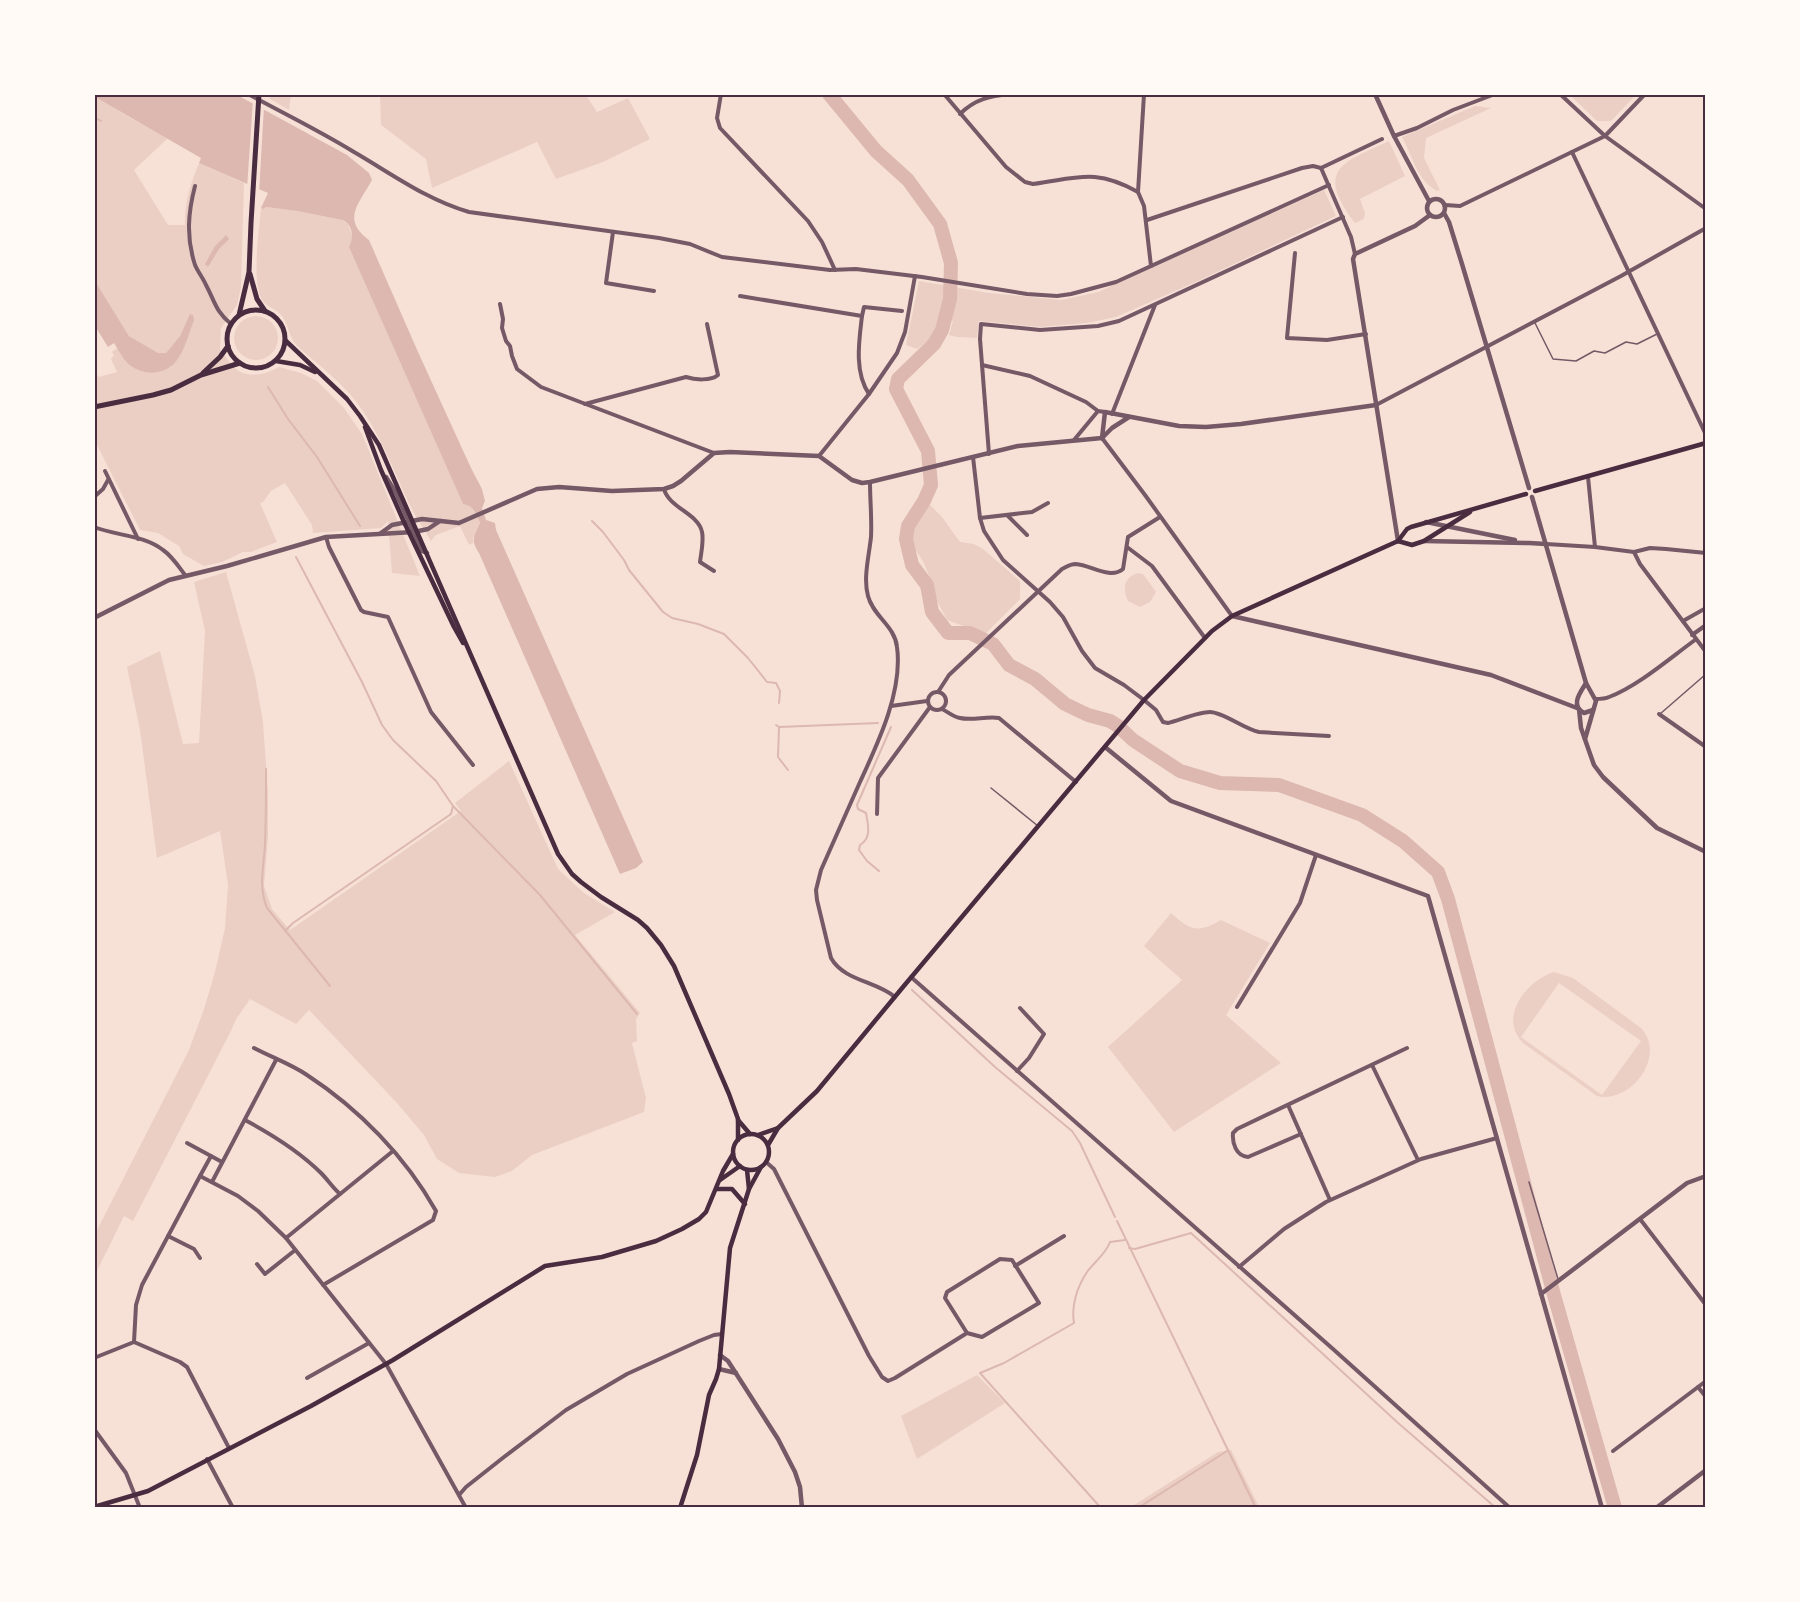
<svg xmlns="http://www.w3.org/2000/svg" width="1800" height="1602" font-family="'Playfair Display',serif">
<style>
.green{fill:#ebcfc5;fill-rule:evenodd}
.water{fill:#dcb8b0}
.pier{fill:#f7e1d7}
.lines{fill:none;stroke-linecap:round;stroke-linejoin:round}
.stream{stroke:#dcb8b0;stroke-width:2}
.river{stroke:#dcb8b0;stroke-width:14}
.service{stroke:#755966;stroke-width:1.5}
.minor{stroke:#755966;stroke-width:4}
.tertiary{stroke:#755966;stroke-width:4.5}
.secondary{stroke:#4a2c40;stroke-width:4.5}
.primary{stroke:#4a2c40;stroke-width:5}
.neatline{fill:none;stroke:#4a2c40;stroke-width:2}
</style>
<rect width="100%" height="100%" fill="#f7e1d7"/>
<g class="green">
<path d="M270 95H291L289 110 270 99Z"/>
<path d="M380 95H586L597 112 628 98 650 139 603 162 556 179 537 142 432 188 426 159 381 125Z"/>
<path d="M1570 95H1636L1611 121H1597Z"/>
<path d="M95 97 134 120 168 138 134 170 168 225H185C184 204 191 182 199 163L244 183 241 287 237 305 221 328 220 349C225 355 230 364 236 369 248 379 267 374 279 367L301 373 317 381 344 408 362 434 420 576 392 573 388 521 381 528 313 533 312 525 285 483 271 491 263 502 260 503 277 542 251 552H243L222 562 204 566 183 554 179 546 158 533 140 530 95 441 94 371 99 377 117 372 111 359 114 355 112 352 117 348C134 374 142 376 171 367L190 315 180 336 166 353 159 354 129 336 95 281Z"/>
<path d="M1475 106 1491 108 1426 138 1424 158 1440 190 1437 191C1417 180 1413 157 1402 137Z"/>
<path d="M1389 141 1405 176 1360 199 1365 213 1364 219 1355 223C1315 170 1341 163 1389 141Z"/>
<path d="M1324 190 1336 216 1198 281 1116 317 1087 323 1040 327 979 321 977 338 957 337 949 335 953 321 940 318 930 339 917 349 906 345 919 281 989 293 1062 300 1098 292Z"/>
<path d="M266 207 297 211 342 220 348 224 375 305 463 504C474 506 476 513 480 523L473 538V543L469 545 460 526 436 535 431 541C425 531 419 522 414 513 394 474 382 434 354 399 338 379 316 363 297 346 289 337 289 326 282 316 277 309 265 307 261 298 252 277 259 231 261 208L264 209Z"/>
<circle cx="256" cy="338" r="22"/>
<path d="M930 505 942 517 960 542 974 544 983 549 1020 581V599L985 634 947 620 933 593 929 576 924 563 910 541 911 530 922 514Z"/>
<path d="M226 572 255 676 263 722 268 793V837L264 886 272 909 290 930 461 811 455 803 509 761 558 869 584 893 615 912 575 935 640 1013 636 1019 637 1041 632 1043 646 1098 644 1112 532 1155 512 1171 495 1177 459 1173 437 1159 424 1135 397 1103 309 1010 296 1024 250 999C244 1009 235 1018 232 1029L133 1221 124 1216 95 1275V1234L189 1050 204 1009 215 972 225 928 228 885 220 831 157 858 140 730 127 667 160 651 183 744 199 743 205 631 194 582Z"/>
<path d="M1138 573 1143 574 1156 592 1150 602 1140 607 1128 601C1122 588 1124 577 1138 573Z"/>
<path d="M1171 913C1190 930 1197 934 1221 920L1270 943 1226 1015 1281 1063 1174 1132 1108 1047 1182 980 1144 946Z"/>
<path d="M1554 972 1573 978 1641 1028C1667 1056 1631 1104 1597 1096L1523 1043C1498 1017 1526 981 1554 972ZM1559 983 1641 1041 1602 1095 1521 1037Z"/>
<path d="M977 1375 1005 1403 917 1459 901 1416Z"/>
<path d="M1231 1450 1259 1507H1131L1218 1452Z"/>
</g>
<g class="water">
<path d="M94 95H237L347 155 369 173 372 180C359 204 341 219 369 240L418 352 471 468 482 489 485 501 482 508 486 520 495 523 496 530 643 862 636 868 620 874 479 553C470 539 474 537 480 523 476 513 474 506 463 504L349 247C354 238 353 224 342 220L297 211 266 207 264 209 261 208 268 193 199 163 201 158 95 97Z"/>
<path d="M226 235 229 239 219 249 208 267 205 264 215 246Z"/>
<path d="M95 281 129 336 158 353H166L180 336 190 314 193 315 194 320C189 333 185 349 177 360 167 374 146 377 131 366 124 361 119 351 114 343L108 347 95 326Z"/>
</g>
<path class="pier" d="M253 100 264 106 259 193 247 188Z"/>
<g class="lines">
<g class="stream">
<path d="M94 117 101 121"/>
<path d="M268 387 288 419 317 457 360 526"/>
<path d="M592 521 603 532 624 560 629 570 663 612 672 618 698 624 724 634 748 658 767 682 776 683 780 691 779 703"/>
<path d="M296 557 362 682 382 725 393 740 436 781 453 806 540 895 637 1014"/>
<path d="M776 725 779 727 878 723"/>
<path d="M779 728 778 757 788 770"/>
<path d="M266 769C266 794 266 819 265 844 264 866 258 886 267 908L330 986"/>
<path d="M879 871 867 861 859 850 860 845C872 838 868 825 866 813L858 809 857 805 891 727"/>
<path d="M286 930 293 923 451 814 453 806"/>
<path d="M912 990 995 1067 1072 1131 1080 1143 1115 1217"/>
<path d="M1117 1221 1256 1508"/>
<path d="M1129 1248 1135 1249 1191 1233 1397 1422 1496 1508"/>
<path d="M1101 1508 980 1373 1004 1363 1074 1323C1071 1306 1077 1287 1087 1272 1094 1262 1106 1254 1110 1242L1125 1240"/>
<path d="M1138 1508 1227 1451"/>
</g>
<path class="river" d="M829 94 876 151 908 180 940 224 951 263 950 299 942 330 934 344 898 379 896 389 928 451 931 485 924 501 908 526 906 539 912 565 927 585 932 612 948 633H970L993 644 1009 665 1035 679 1065 704 1088 715 1110 721 1118 726 1133 740 1180 771 1220 783 1279 785 1362 815 1403 841 1438 872 1448 899 1554 1295 1615 1508"/>
<g class="service">
<path d="M1535 323 1553 359 1576 361 1594 351 1605 353 1626 342 1637 344 1657 334"/>
<path d="M1660 714 1706 674"/>
<path d="M991 788 1038 826"/>
<path d="M1529 1182 1558 1279"/>
</g>
<g class="minor">
<path d="M248 94C283 113 320 131 354 152 392 174 427 200 469 212L659 238 690 244 722 257 830 270 856 269 922 277 1027 294 1057 296 1071 294 1116 282 1329 185"/>
<path d="M721 94 717 118 720 128 808 221 822 242 835 270"/>
<path d="M944 94 1006 167 1025 182 1033 184C1078 178 1095 168 1138 192"/>
<path d="M1144 94 1138 192 1144 206 1151 266"/>
<path d="M1560 94 1605 136 1706 209"/>
<path d="M960 114C975 99 990 96 1010 94"/>
<path d="M1394 136 1417 128 1453 110 1495 94"/>
<path d="M1572 152 1706 435"/>
<path d="M195 186C188 213 186 237 195 265 198 272 203 278 206 285 215 302 216 312 231 324"/>
<path d="M1445 205 1460 206 1605 136 1645 94"/>
<path d="M1706 218V221"/>
<path d="M1147 220 1302 168 1313 166 1321 168"/>
<path d="M613 232 606 283 654 291"/>
<path d="M1295 253 1287 338 1327 340 1366 334"/>
<path d="M1355 254 1351 237 1321 168 1382 139"/>
<path d="M740 296 862 316 864 307 902 311"/>
<path d="M500 304 503 319 502 328 506 341 510 346 512 356 517 369 541 387 714 453"/>
<path d="M862 316C859 341 854 372 869 394"/>
<path d="M982 365 1030 376 1086 402 1098 411 1105 412"/>
<path d="M585 404 686 377C695 380 711 381 718 375L707 324"/>
<path d="M1376 405 1621 276 1706 228"/>
<path d="M1112 414 1155 305"/>
<path d="M1102 438 1145 495 1232 616"/>
<path d="M1074 440 1098 411"/>
<path d="M989 454 980 339 981 324 1040 330 1098 326 1119 321 1343 217"/>
<path d="M819 456 869 394 897 353 905 332 915 276"/>
<path d="M973 457 980 518 984 531 1003 560 1050 602 1063 617 1082 651 1095 668 1124 685 1144 700 1156 710 1163 722 1168 723C1180 720 1198 712 1210 712 1223 712 1244 729 1259 732L1329 736"/>
<path d="M105 471 138 539"/>
<path d="M1588 477 1595 547"/>
<path d="M870 482C870 501 872 519 871 537 869 556 863 578 868 596 873 616 895 626 897 647 903 691 878 743 860 782 847 811 834 841 821 870L816 890 817 900 831 958C844 981 876 981 895 997"/>
<path d="M664 489C669 508 699 514 702 532 704 541 701 553 700 562L714 571"/>
<path d="M94 497 103 489 108 480"/>
<path d="M1007 515 1027 535"/>
<path d="M980 518 1032 512 1048 503"/>
<path d="M94 527C117 536 144 535 163 550 172 556 179 567 185 575"/>
<path d="M326 537 329 547 361 610 364 612 388 617 431 712 473 765"/>
<path d="M1546 544 1595 547 1634 552 1650 548 1666 549 1706 553"/>
<path d="M1127 547 1152 566 1205 638"/>
<path d="M1634 552 1640 564 1706 652"/>
<path d="M1683 621 1706 608"/>
<path d="M1692 635 1706 625"/>
<circle cx="937" cy="701" r="9"/>
<path d="M938 692 949 675 1062 569C1066 567 1070 564 1076 564 1091 565 1110 580 1123 569L1128 537 1160 517"/>
<path d="M1595 699C1600 699 1605 699 1609 697 1638 686 1670 658 1695 640"/>
<path d="M891 706 927 701"/>
<path d="M942 709C948 712 953 717 960 718 972 721 986 716 999 718L1076 782"/>
<path d="M1659 714 1706 747"/>
<path d="M877 814 878 778 930 707"/>
<path d="M911 977 1333 1349 1510 1508"/>
<path d="M1237 1007 1300 903 1316 855"/>
<path d="M254 1048C271 1057 291 1064 307 1075 359 1109 405 1156 436 1211L433 1220 323 1285"/>
<path d="M1372 1065 1418 1160"/>
<path d="M1017 1071 1029 1058 1044 1034 1020 1008"/>
<path d="M1288 1105 1330 1200"/>
<path d="M245 1120C273 1135 299 1151 321 1173 328 1180 333 1188 340 1194"/>
<path d="M1301 1134 1248 1157C1236 1156 1232 1143 1233 1133L1237 1129 1407 1048"/>
<path d="M187 1143 222 1162"/>
<path d="M766 1162 774 1169 869 1356 882 1377 888 1381 895 1378 967 1333 982 1337 1039 1303 1012 1260 1000 1259 947 1292 945 1298 967 1333"/>
<path d="M200 1176 211 1156"/>
<path d="M212 1182 276 1060"/>
<path d="M1640 1219 1706 1305"/>
<path d="M168 1236 194 1249 200 1258"/>
<path d="M286 1238 393 1151"/>
<path d="M257 1264 265 1274 294 1251"/>
<path d="M1015 1266 1064 1236"/>
<path d="M1239 1267 1284 1229 1326 1202 1421 1159 1497 1138"/>
<path d="M134 1342 136 1305 142 1285 200 1176 238 1196 258 1211 286 1238 386 1364 466 1508"/>
<path d="M94 1358 134 1342 180 1362 187 1367 229 1448"/>
<path d="M307 1378 369 1343"/>
<path d="M1698 1387 1706 1397"/>
<path d="M94 1429 126 1473 140 1508"/>
<path d="M1613 1451 1706 1381"/>
<path d="M207 1459 233 1508"/>
<path d="M459 1495 466 1487 504 1457 566 1410 627 1374 699 1341 714 1335 722 1334"/>
</g>
<g class="tertiary">
<path d="M1375 94 1394 136 1429 201"/>
<circle cx="1436" cy="208" r="9"/>
<path d="M1444 213 1449 222 1462 264 1529 488"/>
<path d="M1102 438 1105 412 1179 426 1206 427 1241 424 1376 405"/>
<path d="M1102 438 1112 428 1129 417"/>
<path d="M386 477 396 493 422 551 427 553"/>
<path d="M1532 497 1586 683 1596 701 1585 739"/>
<path d="M1426 522 1515 540"/>
<path d="M381 533 392 525 422 519 459 523 537 489 559 487 612 491 664 489 673 486 681 481 714 453 730 452 819 456 852 480 862 483 870 482 1018 446 1102 438"/>
<path d="M1398 541 1353 259 1355 254 1415 226 1430 215"/>
<path d="M1424 541 1529 543 1546 544"/>
<path d="M1232 616 1491 675 1577 708"/>
<path d="M94 618 169 580 227 566 326 537 414 532 428 529 440 521"/>
<path d="M1586 683C1580 693 1570 705 1584 713L1593 710"/>
<path d="M1579 709 1581 728 1588 748 1594 765 1603 777 1657 828 1706 852"/>
<path d="M1105 747 1171 801 1428 896 1602 1508"/>
<path d="M1541 1294 1687 1183 1706 1176"/>
<path d="M720 1355 728 1361 778 1439 795 1472 800 1487 802 1508"/>
<path d="M719 1369 736 1373"/>
<path d="M1656 1508 1706 1470"/>
</g>
<g class="secondary">
<path d="M286 341 347 399 360 416 379 445 558 854 572 874 581 882 601 897 638 920 647 928 661 945 674 966 729 1094 738 1119V1140"/>
<path d="M276 361 300 365 315 372"/>
<path d="M365 427 381 470 404 522 454 627 463 643"/>
<path d="M1535 491 1706 443"/>
<path d="M1398 541 1407 529 1411 527 1526 494"/>
<path d="M1398 541 1412 545 1424 541 1470 512"/>
<path d="M738 1120 750 1134"/>
<circle cx="751" cy="1152" r="18"/>
<path d="M758 1135 778 1128"/>
<path d="M768 1145 778 1128 817 1091 903 987 1144 700 1212 631 1232 616 1398 541"/>
<path d="M747 1170 749 1189"/>
<path d="M720 1180 740 1166"/>
<path d="M717 1189H732L745 1204"/>
<path d="M94 1507 148 1491 311 1406 393 1360 545 1266 602 1257 656 1241 682 1229 699 1219 706 1212 723 1171 733 1154"/>
<path d="M680 1508 697 1455 709 1395 716 1379 719 1369 730 1248 749 1189 761 1167"/>
</g>
<g class="primary">
<path d="M250 274 257 299 265 311"/>
<circle cx="256" cy="339" r="29"/>
<path d="M239 315 249 272 251 223 259 94"/>
<path d="M203 373 220 357 228 346"/>
<path d="M94 407 153 395 171 390 201 375 240 363"/>
</g>
</g>
<rect width="1800" height="1602" fill="none" stroke="#fffaf5" stroke-width="192"/>
<rect x="96" y="96" width="1608" height="1410" class="neatline"/>
</svg>
